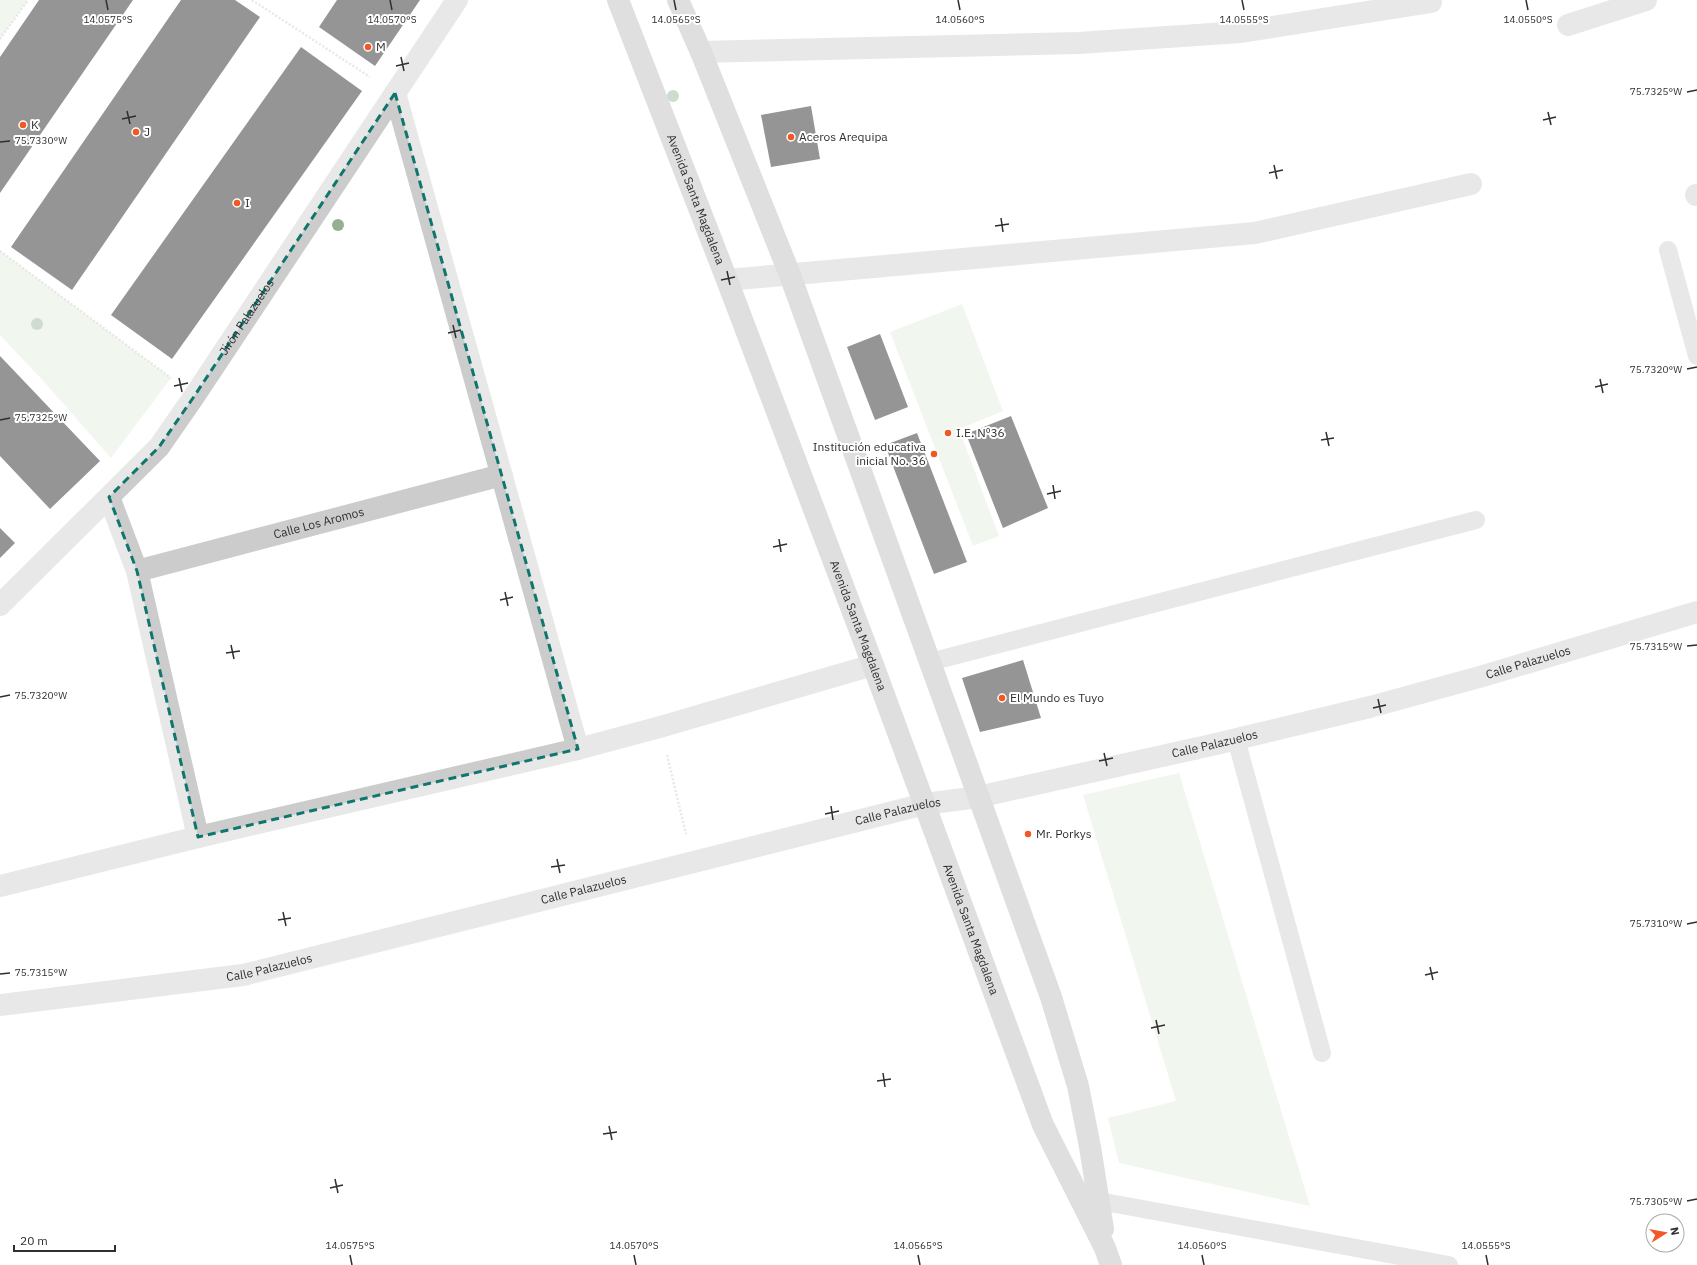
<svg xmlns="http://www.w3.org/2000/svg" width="1697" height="1265" font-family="'IBM Plex Sans',sans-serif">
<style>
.green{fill:#dfeddb}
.building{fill:#161616}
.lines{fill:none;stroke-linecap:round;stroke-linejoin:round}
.path{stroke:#ccc;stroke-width:2.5;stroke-dasharray:2 2;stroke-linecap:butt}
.lane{stroke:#ccc;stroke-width:18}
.street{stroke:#ccc;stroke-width:22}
.secondary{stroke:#b9b9b9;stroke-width:22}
.tree{fill:#96af92}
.marked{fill:none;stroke:#0f766e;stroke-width:3;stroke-dasharray:8 5;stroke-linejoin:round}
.ticks{fill:none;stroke:#2f2f2f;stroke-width:1.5}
.poi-dot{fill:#f15825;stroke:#fff;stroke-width:1.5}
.labels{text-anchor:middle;stroke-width:4;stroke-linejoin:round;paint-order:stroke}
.poi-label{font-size:12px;fill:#2f2f2f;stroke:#fff;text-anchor:start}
.street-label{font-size:12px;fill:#2f2f2f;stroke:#fff}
.ticks-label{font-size:10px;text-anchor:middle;fill:#2f2f2f;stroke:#fff;stroke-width:4;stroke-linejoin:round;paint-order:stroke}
</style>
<rect width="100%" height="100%" fill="#fff"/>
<g class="green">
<path d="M0 0H28L0 39Z"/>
<path d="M0 251 171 378 111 458 47 385 0 335Z"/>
<path d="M962 304 1003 411 959 429 999 536 973 546 890 332Z"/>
<path d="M1179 773 1310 1206 1119 1163 1108 1118 1176 1101 1083 795Z"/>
</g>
<g class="building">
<path d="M39 0H133L0 193V57Z"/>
<path d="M181 0H235L260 17 72 290 11 247Z"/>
<path d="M337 0H420L375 66 319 27Z"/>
<path d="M301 47 362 91 172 359 111 315Z"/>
<path d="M811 106 820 159 771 167 761 115Z"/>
<path d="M880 334 908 407 875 420 847 347Z"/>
<path d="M0 356 100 461 50 509 0 456Z"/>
<path d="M1011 416 1048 508 1003 528 966 434Z"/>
<path d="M917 433 967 562 934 574 885 445Z"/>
<path d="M0 528 15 543 0 558Z"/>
<path d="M1023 660 1041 718 980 732 962 678Z"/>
</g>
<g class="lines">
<g class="path">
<path d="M252 0 370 77"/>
<path d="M0 39 28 0"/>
<path d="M0 251 171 378"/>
<path d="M667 755 686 834"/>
</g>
<g class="lane">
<path d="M1668 250 1697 356"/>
<path d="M930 662 1476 520"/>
<path d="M1236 739 1322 1053"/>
<path d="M1099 1201 1449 1265"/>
</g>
<g class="street">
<path d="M1568 25 1646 0"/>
<path d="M701 52 1079 43 1241 32 1431 2"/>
<path d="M395 93 578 749"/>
<path d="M1696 195H1697"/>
<path d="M727 280 1255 233 1471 184"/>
<path d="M109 497 137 571 198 837"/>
<path id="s1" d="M137 571 502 475"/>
<path id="s2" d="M0 605 159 447 193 398 457 0"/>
<path d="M0 886 198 837 578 749 660 727 873 665"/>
<path id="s3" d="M0 1005 243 975 925 804 978 797 1216 744 1370 707 1483 676 1697 612"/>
</g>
<g class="secondary">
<path id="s4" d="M618 0 727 280 873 665 1043 1125 1105 1248 1111 1265"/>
<path d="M678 0 701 52 790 275 1051 997 1078 1086 1090 1147 1103 1229"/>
</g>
</g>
<g class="tree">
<circle cx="673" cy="96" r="6"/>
<circle cx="338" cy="225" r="6"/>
<circle cx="37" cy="324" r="6"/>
</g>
<path d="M0 0H1697V1265H0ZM395 93 578 749 198 837 137 571 109 497 159 447 193 398Z" fill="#fff" fill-opacity=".55" fill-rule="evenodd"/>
<path class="marked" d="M395 93 578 749 198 837 137 571 109 497 159 447 193 398Z"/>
<path class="ticks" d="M106 0 108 10M390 0 392 10M674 0 676 10M958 0 960 10M1242 0 1244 10M1526 0 1528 10M401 57 404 71M396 66 409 63M1687 92 1697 90M127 111 130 124M1548 112 1551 125M122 119 136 116M1543 120 1556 117M0 142 10 141M1274 165 1277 179M1269 173 1283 170M1001 218 1003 232M995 226 1009 224M727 271 730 285M721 280 735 277M453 325 456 338M448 333 461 330M1687 369 1697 367M179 378 182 392M1600 379 1603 393M174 386 188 383M1595 387 1608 384M0 420 10 418M1326 432 1329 446M1321 440 1334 438M1053 485 1055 499M1047 494 1061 491M779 539 781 552M773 547 787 544M505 592 508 606M500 600 513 597M231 645 234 659M1687 646 1697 645M226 653 240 651M0 697 10 695M1378 699 1381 713M1373 708 1386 705M1104 753 1107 766M1099 761 1113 758M831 806 833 820M825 814 839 811M557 859 560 873M551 867 565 865M283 912 286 926M278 920 291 918M1687 924 1697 922M1430 967 1433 980M0 974 10 973M1425 975 1438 972M1156 1020 1159 1034M1151 1028 1165 1025M883 1073 885 1087M877 1081 891 1079M609 1126 612 1140M603 1134 617 1132M335 1179 338 1193M330 1188 343 1185M1687 1201 1697 1199M350 1255 352 1265M634 1255 636 1265M918 1255 920 1265M1202 1255 1204 1265M1486 1255 1488 1265"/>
<g class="poi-dot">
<circle cx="368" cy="47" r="4"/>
<circle cx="23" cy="125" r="4"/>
<circle cx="136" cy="132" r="4"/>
<circle cx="791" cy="137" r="4"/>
<circle cx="237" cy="203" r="4"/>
<circle cx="948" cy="433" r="4"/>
<circle cx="934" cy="454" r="4"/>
<circle cx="1002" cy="698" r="4"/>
<circle cx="1028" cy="834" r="4"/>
</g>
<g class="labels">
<g class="poi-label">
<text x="376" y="51">M</text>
<text x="31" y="129">K</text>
<text x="144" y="136">J</text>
<text x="799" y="141">Aceros Arequipa</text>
<text x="245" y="207">I</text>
<text x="956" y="437">I.E. Nº36</text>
<text x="926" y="451" text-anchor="end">Institución educativa<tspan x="926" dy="14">inicial No. 36</tspan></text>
<text x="1010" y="702">El Mundo es Tuyo</text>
<text x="1036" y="838">Mr. Porkys</text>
</g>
<g class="street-label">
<text dy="4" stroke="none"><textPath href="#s4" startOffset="214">Avenida Santa Magdalena</textPath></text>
<text dy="4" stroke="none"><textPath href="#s2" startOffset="381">Jirón Palazuelos</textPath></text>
<text dy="4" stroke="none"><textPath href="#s1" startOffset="188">Calle Los Aromos</textPath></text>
<text dy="4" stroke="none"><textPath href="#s4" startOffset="670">Avenida Santa Magdalena</textPath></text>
<text dy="4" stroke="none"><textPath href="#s3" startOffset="1568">Calle Palazuelos</textPath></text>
<text dy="4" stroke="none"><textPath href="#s3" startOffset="1244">Calle Palazuelos</textPath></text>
<text dy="4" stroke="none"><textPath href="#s3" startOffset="920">Calle Palazuelos</textPath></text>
<text dy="4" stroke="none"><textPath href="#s3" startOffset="596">Calle Palazuelos</textPath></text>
<text dy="4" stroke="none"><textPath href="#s4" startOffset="994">Avenida Santa Magdalena</textPath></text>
<text dy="4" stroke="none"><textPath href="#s3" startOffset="272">Calle Palazuelos</textPath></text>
</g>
</g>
<g class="ticks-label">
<text x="108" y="23">14.0575°S</text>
<text x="392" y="23">14.0570°S</text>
<text x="676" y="23">14.0565°S</text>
<text x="960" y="23">14.0560°S</text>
<text x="1244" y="23">14.0555°S</text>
<text x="1528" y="23">14.0550°S</text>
<text x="1656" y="95">75.7325°W</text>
<text x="41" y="144">75.7330°W</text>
<text x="1656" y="373">75.7320°W</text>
<text x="41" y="421">75.7325°W</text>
<text x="1656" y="650">75.7315°W</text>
<text x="41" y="699">75.7320°W</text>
<text x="1656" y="927">75.7310°W</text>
<text x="41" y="976">75.7315°W</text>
<text x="1656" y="1205">75.7305°W</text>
<text x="350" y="1249">14.0575°S</text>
<text x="634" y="1249">14.0570°S</text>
<text x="918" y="1249">14.0565°S</text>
<text x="1202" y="1249">14.0560°S</text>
<text x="1486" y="1249">14.0555°S</text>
</g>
<g transform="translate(1665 1233) rotate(79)"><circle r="19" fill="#ffffff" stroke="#acacac"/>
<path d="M0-3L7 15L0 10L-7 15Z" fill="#f15825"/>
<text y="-6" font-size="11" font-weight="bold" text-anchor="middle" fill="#2f2f2f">N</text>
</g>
<path d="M14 1245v6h101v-6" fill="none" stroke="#2f2f2f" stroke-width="2"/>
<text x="20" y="1245" font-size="12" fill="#2f2f2f" stroke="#ffffff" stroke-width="3" paint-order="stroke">20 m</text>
</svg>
